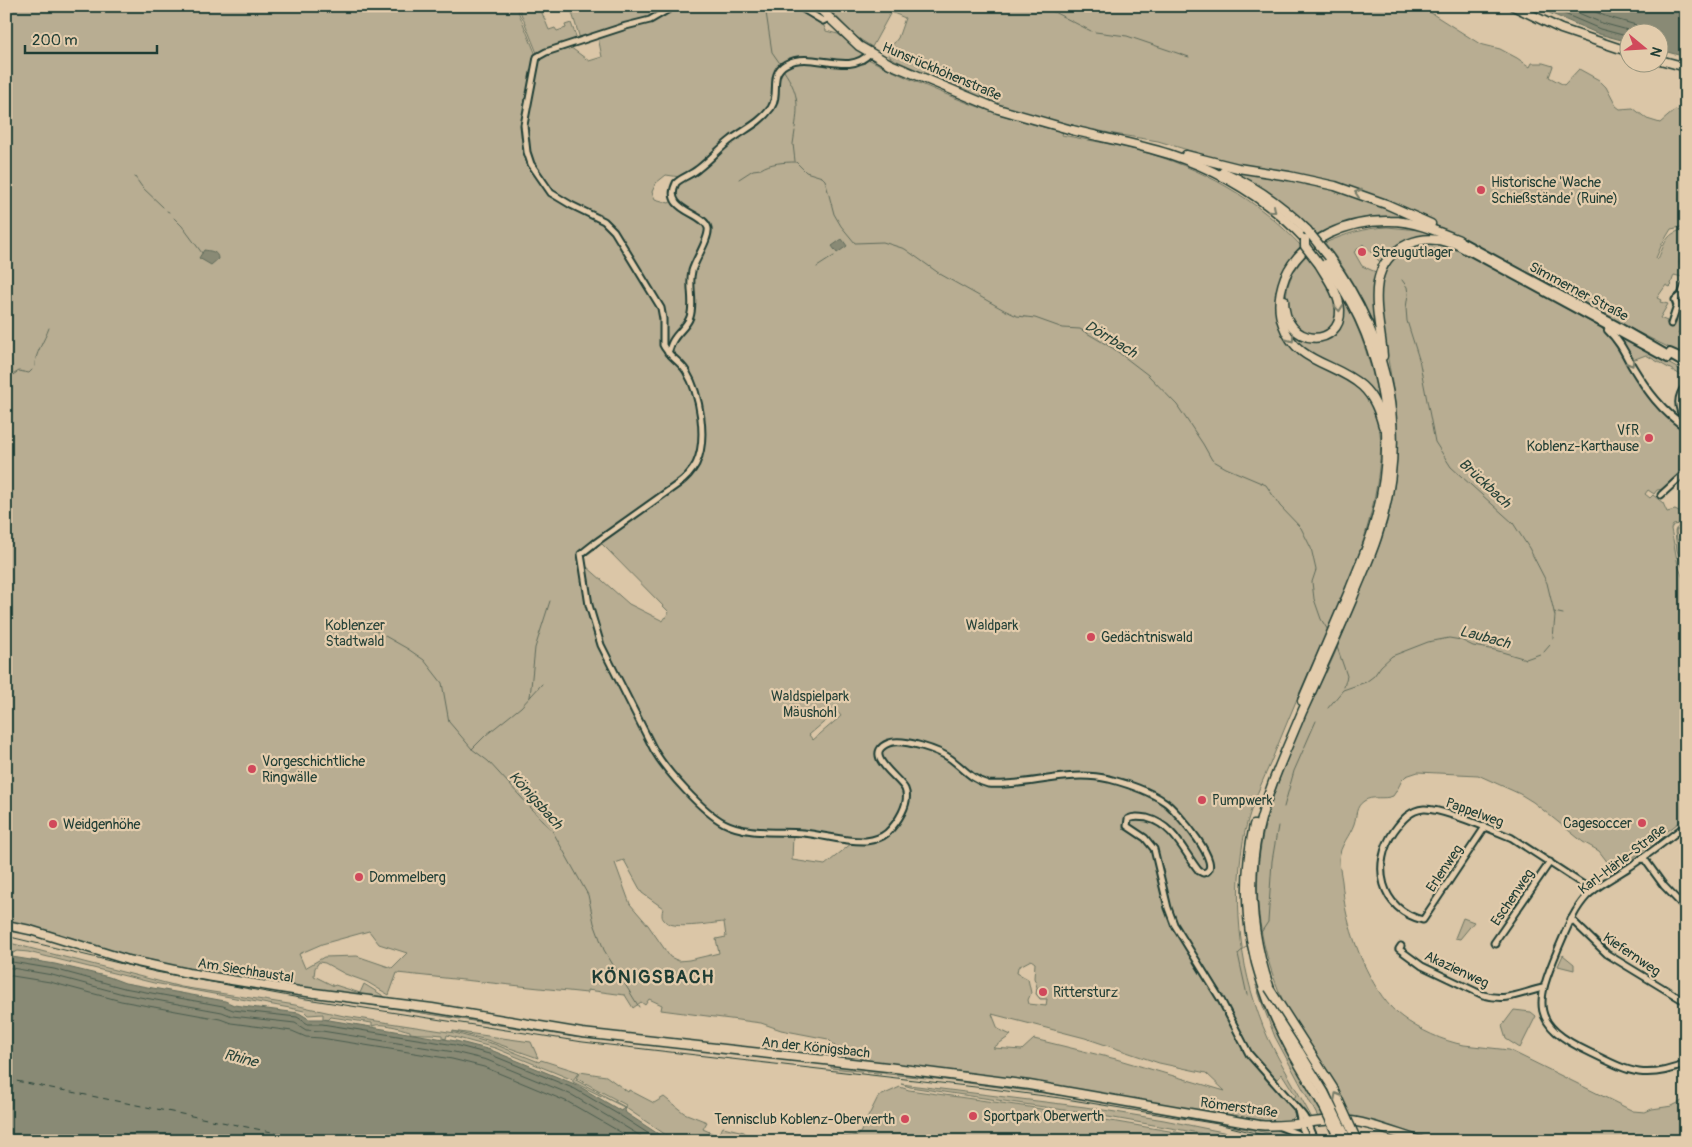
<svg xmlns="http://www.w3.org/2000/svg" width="1692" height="1147" font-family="Pangolin,sans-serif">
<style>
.green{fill:#b8ad92;stroke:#6c7563;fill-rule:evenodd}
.water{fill:#898a75;stroke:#5f6b5b}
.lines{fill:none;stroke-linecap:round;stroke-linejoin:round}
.shore{stroke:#495c4e;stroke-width:1}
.stream{stroke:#5f6b5b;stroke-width:1}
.ferry{stroke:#2a453a;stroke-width:1;stroke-dasharray:6 5;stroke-linecap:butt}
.minor-casing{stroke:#1f3d34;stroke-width:9}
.tertiary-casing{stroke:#1f3d34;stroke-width:10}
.primary-casing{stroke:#1f3d34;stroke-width:11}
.trunk-casing{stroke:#1f3d34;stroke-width:11}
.minor{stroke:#e3ccac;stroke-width:5}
.tertiary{stroke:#e3ccac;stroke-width:6}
.primary{stroke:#e3ccac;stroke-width:8}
.trunk{stroke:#e3ccac;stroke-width:8}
.rail{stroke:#1f3d34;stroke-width:1}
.trunk-bridge-casing{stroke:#1f3d34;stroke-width:11;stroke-linecap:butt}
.trunk-bridge{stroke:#e3ccac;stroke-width:8}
.oneway{stroke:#777d6a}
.poi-dot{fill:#d1495b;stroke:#e3ccac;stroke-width:2}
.labels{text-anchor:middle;stroke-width:4.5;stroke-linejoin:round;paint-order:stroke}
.street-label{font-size:14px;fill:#1f3d34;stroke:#e3ccac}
.poi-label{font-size:14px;fill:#1f3d34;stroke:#e3ccac;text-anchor:start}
.park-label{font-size:14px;fill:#274339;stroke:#e3ccac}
.water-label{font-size:15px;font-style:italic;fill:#2a453a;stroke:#e3ccac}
.district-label{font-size:19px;font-weight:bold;letter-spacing:1px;fill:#1f3d34;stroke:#e3ccac}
</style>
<rect width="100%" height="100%" fill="#dbc6a7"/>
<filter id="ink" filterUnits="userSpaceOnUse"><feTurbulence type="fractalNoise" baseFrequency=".02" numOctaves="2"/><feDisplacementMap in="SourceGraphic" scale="10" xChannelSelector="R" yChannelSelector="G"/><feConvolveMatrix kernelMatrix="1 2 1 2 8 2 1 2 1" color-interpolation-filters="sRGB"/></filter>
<g filter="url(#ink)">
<g class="green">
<path d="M6 6H516L536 55 580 39 570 6H799L796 9 824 26 826 31 838 34 865 55 860 59H853V64H864L868 59C930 90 995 116 1063 132L1062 135C1087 140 1113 144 1137 150 1201 167 1258 199 1302 247L1281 280 1287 337C1311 354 1354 377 1370 400 1376 409 1378 422 1380 433 1382 450 1379 467 1377 484 1366 552 1335 614 1307 676 1294 705 1282 735 1270 764 1259 789 1247 815 1243 842 1232 908 1241 977 1268 1038 1281 1065 1298 1091 1312 1118L1308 1116 1293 1098 1296 1096 1282 1074 1274 1084 1292 1105 1295 1116 1290 1121H1267L1060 1087 841 1058 835 1046 828 1039 781 1030 761 1023 661 1010 662 1005 649 999 645 1005 641 1002 633 1008 625 995 587 990V993L397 973 389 995 367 982 345 974 325 963 319 962 315 968 314 976 334 986 335 985 360 993 364 984 382 995 383 999 346 995 173 967 133 958 48 931 6 921ZM598 37 602 57 589 61 570 47ZM666 175 680 177 672 188 674 200 669 203 655 199 652 192 656 183ZM602 544 669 612 663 621 629 604 586 566 584 557ZM837 711 841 716 813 740 809 735ZM793 835 852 843 825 865 792 860ZM624 860 642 893 663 908C662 913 661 917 664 920 671 931 711 923 724 922L726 937 716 939 719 953 689 960 679 961 670 957 648 925 630 904 615 863ZM369 931 379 944 407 953 392 968 357 956 324 957 305 968 299 954 322 944ZM1031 960 1035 963 1034 978 1037 987 1036 994 1040 999H1047L1046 1006 1029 1004 1028 1000 1031 993 1028 979 1017 973 1018 967ZM992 1014 1085 1038 1159 1063 1206 1073 1225 1091 1116 1059 1034 1039 1022 1050 993 1048 1011 1035 998 1029Z"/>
<path d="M518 6H545L540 8 549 30 555 28 557 31 566 28 565 25 571 23 577 39 537 53Z"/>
<path d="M826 6H1420L1480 44 1500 49 1517 58 1530 67 1532 63H1543L1553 66 1549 77 1564 85 1579 69 1599 80 1606 87 1616 106 1620 109 1633 108 1647 119 1660 123 1675 110 1686 113V226L1671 229 1662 244 1656 258 1658 259C1666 241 1666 233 1686 229V247L1682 250 1686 259 1682 257 1679 263 1682 264 1681 268 1685 270 1686 278 1674 275 1671 284 1672 285 1670 287 1666 285 1657 298 1661 300 1660 302 1668 304 1660 318 1667 321 1666 323 1671 326 1683 297 1686 298V318L1678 334 1686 337V356L1589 308 1396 204 1394 203 1395 205 1368 195 1234 164 1158 141 1114 134 1039 118 1002 107 907 68 908 66 891 58 888 54 890 48 898 38 905 18 891 12 872 47 855 36Z"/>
<path d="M1223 167C1255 175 1287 177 1319 185 1351 193 1383 206 1414 219L1413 221 1369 218 1347 223 1319 237 1310 227 1256 185Z"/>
<path d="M1387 227 1419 230 1439 237H1423L1378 267 1377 265 1380 262 1363 244 1354 252 1362 266 1378 273 1379 339C1367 305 1348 271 1325 243 1345 234 1364 228 1387 227Z"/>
<path d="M1430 241 1459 249 1601 328C1622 346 1631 372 1647 395 1658 410 1671 421 1686 432 1686 440 1688 463 1685 469 1681 478 1666 490 1657 490L1654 494 1648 490 1645 494 1650 498 1653 495 1663 503 1667 512 1675 510 1679 512H1686V523L1673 525 1671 529 1678 565 1686 586V726L1679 731 1686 727V817L1615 872 1599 851 1583 842 1533 802 1520 794 1478 775 1418 772 1406 776 1402 780 1397 790 1393 796C1384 800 1372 795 1364 801 1355 807 1357 815 1354 824 1350 836 1340 845 1339 859 1339 866 1341 874 1342 881 1343 891 1344 902 1346 911 1353 944 1374 997 1402 1017 1419 1030 1443 1041 1464 1045 1479 1047 1494 1048 1509 1050L1633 1111 1645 1112 1652 1109 1672 1106 1686 1099V1141H1438L1350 1116C1337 1088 1320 1063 1304 1037 1297 1026 1288 1014 1283 1001 1227 872 1273 790 1325 672L1326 673C1337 650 1346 626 1355 603 1366 576 1379 550 1387 522 1395 490 1399 456 1397 424 1395 399 1391 374 1386 349 1383 330 1376 300 1381 281 1387 257 1407 246 1430 241Z"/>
<path d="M1308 254C1317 267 1340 297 1338 312 1336 331 1318 341 1302 331 1299 329 1294 327 1293 324 1291 322 1290 317 1289 313 1281 291 1292 270 1308 254Z"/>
<path d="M1338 291C1360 325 1371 363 1379 402L1376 403 1371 394 1313 358 1289 335 1284 317 1311 340 1337 328Z"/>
<path d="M1615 334 1686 373V378L1646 355 1635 359 1630 356Z"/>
<path d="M1686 525 1685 528 1676 530 1677 540 1686 539V579L1677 550 1675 532C1676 526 1680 526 1686 525Z"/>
<path d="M1463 918 1474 922 1460 939 1455 938Z"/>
<path d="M6 942 181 987 295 1005 344 1016 455 1033 494 1044 539 1062 541 1060 579 1072 573 1080 574 1079 625 1107 626 1105 576 1078 580 1072 606 1076 628 1092 629 1090 654 1103 664 1097 684 1113 707 1122 703 1129 718 1136 723 1127 744 1132 754 1141H675L626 1108 573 1082V1080L495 1048 447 1035 446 1039 442 1038V1035C430 1033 421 1035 410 1033V1031C398 1028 383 1022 372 1026V1023L331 1017 328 1020 323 1019V1014L308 1015 304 1011 295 1009 154 983 28 952 18 951 13 953 6 949Z"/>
<path d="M1563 955 1574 964V970L1558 966Z"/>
<path d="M181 975 416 1009 557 1033 640 1043 574 1037Z"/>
<path d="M1256 985C1272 1032 1300 1073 1323 1116L1318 1117 1275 1037 1263 1006Z"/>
<path d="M1514 1010 1531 1012 1536 1016 1520 1048 1506 1039 1502 1026Z"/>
<path d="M452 1031 531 1042 538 1058 487 1040Z"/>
<path d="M1303 1048 1325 1083 1342 1114H1339Z"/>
<path d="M831 1064 1031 1088 1256 1129 1286 1130 1309 1141H1298L1268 1133 1088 1099 945 1080 831 1068Z"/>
<path d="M901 1084 1085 1107 1164 1120 1267 1141H1225L1216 1136 1091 1114 910 1087Z"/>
<path d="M900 1087 909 1090 1029 1107 1216 1139 1221 1141H808L859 1135 878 1097Z"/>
</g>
<g class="water">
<path d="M1533 6H1686V57L1660 50V32H1630L1629 42 1599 34Z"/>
<path d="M842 239 847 246 837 253 832 246Z"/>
<path d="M204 250C210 251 218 251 218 259L211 265 199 258Z"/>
<path d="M6 956 55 964 109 977 125 983 225 1001 234 1005 299 1013 309 1019H323L456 1041 491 1050 577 1085 621 1111 624 1107 626 1113 669 1141H29L6 1136Z"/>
</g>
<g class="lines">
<g class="shore">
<path d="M1546 6 1600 29 1630 37"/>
<path d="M1562 6 1602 23 1635 32"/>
<path d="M1582 6 1605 16 1636 25 1645 32"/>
<path d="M6 961 54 969 124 988 223 1006 233 1010 297 1017 308 1024H322L455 1045 489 1054 575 1089 621 1116 660 1141"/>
<path d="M6 967 52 975 123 994 222 1012 232 1016 295 1023 306 1030 322 1031 454 1052 487 1060 572 1095 649 1141"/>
<path d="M6 975 50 982 121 1001 220 1019 231 1023 292 1031 306 1037 321 1038 452 1059 484 1067 568 1102 636 1141"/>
</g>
<g class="stream">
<path d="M765 6 772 52 779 62"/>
<path d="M1042 6 1091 31"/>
<path d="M1095 32 1127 36 1189 57"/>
<path d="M784 71C798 92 799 103 795 128"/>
<path d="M795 131 793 144 795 161"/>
<path d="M135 177 142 187 163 207"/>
<path d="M739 179 753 170 761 169C770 163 784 162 796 162L806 172 822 177 825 180 834 214 841 226 855 243 883 242 905 249 940 274 1004 310 1017 316 1035 318 1063 328 1080 329 1114 349 1148 375 1177 405 1203 444 1212 460 1226 468 1266 485 1280 506 1301 528 1311 548 1316 570 1312 582 1314 599 1321 619 1329 632"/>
<path d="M167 211 169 212"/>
<path d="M174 218 182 226 202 253"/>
<path d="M817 267 834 256"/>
<path d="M1402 280 1407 287 1408 294 1406 308 1407 321 1419 359 1435 442 1451 467 1513 523 1529 548 1547 583 1555 616 1553 638"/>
<path d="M35 366C34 355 45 340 49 328"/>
<path d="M6 379 19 371 29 373 32 370"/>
<path d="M1554 612 1563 614"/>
<path d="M369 627 378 632"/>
<path d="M385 636 408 649 424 660 442 683 449 722 472 749 488 761 553 832 588 895 594 923 604 950 639 1007"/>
<path d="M1336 644 1347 676 1344 687"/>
<path d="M1544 652 1550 645"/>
<path d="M530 697 535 648 550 601"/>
<path d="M1328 708 1343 690 1366 682 1374 676 1381 666 1392 656 1428 642 1449 638 1461 640 1473 646 1495 650 1526 659 1540 654"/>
<path d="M472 749 486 735 521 707 542 684"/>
<path d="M1284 807 1294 771 1316 721"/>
<path d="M1260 934 1268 922 1272 861 1278 826"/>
<path d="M1247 995 1238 954 1249 944"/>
</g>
<path class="ferry" d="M6 1079 317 1141"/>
<defs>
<g id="minor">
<path d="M674 6 650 20 626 26 546 52 537 57 524 125 527 152 531 164 551 193 571 205 604 221 614 231 661 308 663 319V345C668 356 680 361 686 371 700 394 708 439 696 464 691 473 685 479 678 484L595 543 581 554 589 605 601 645 654 750C666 771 703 812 724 823 747 835 778 831 803 833 824 835 845 842 866 841 874 840 881 838 887 833 897 823 911 803 905 789 899 777 861 754 889 743 903 738 939 750 951 759 963 768 972 780 988 784 1028 787 1067 769 1109 779 1128 784 1148 790 1165 802 1175 809 1228 869 1203 873L1199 871C1183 851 1174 825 1147 818 1140 817 1134 816 1128 819L1127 826 1145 838 1154 849 1168 908 1174 924 1221 1000 1249 1054 1302 1114C1309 1122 1309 1132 1316 1141"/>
<path d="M798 6 823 21 829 18"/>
<path d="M1671 324 1677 306 1675 300 1681 295 1686 282"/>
<path d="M668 353C670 348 671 343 674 339 679 331 687 326 690 317 695 302 688 286 692 271 695 260 710 238 708 228 704 212 662 211 676 183 682 177 691 175 698 169 710 160 720 148 732 139 746 129 761 122 771 108 781 93 768 74 786 64 812 49 848 78 870 53"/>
<path d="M1661 495 1686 472"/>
<path d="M1686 825C1667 840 1648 855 1628 868 1614 877 1598 885 1587 896 1573 911 1566 931 1558 949 1535 1004 1530 1024 1589 1052 1628 1071 1643 1081 1686 1064"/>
<path d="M1485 827 1423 920C1380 910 1371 864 1394 831 1402 820 1410 810 1424 809 1442 808 1493 830 1512 838L1593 891"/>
<path d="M1643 857 1664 886 1686 909"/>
<path d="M1571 919 1607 954 1681 999H1686"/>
<path d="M1496 944 1494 943 1550 862"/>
<path d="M1401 946 1399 949 1422 966 1483 995C1507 1002 1520 993 1543 988"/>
<path d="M1298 1111 1302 1128 1306 1136"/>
<path d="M1280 1127 1314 1140"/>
</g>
<g id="tertiary">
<path d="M1459 240 1618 326 1686 365"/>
<path d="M1467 250 1668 359"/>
<path d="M1608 330C1619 340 1625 353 1632 366 1646 389 1662 412 1686 427"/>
<path d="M1670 352 1686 359"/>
<path d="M1686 386C1677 397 1677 408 1686 420"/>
</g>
<g id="primary">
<path d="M817 6 859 46 890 64 998 109 1072 130"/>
<path d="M1513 6 1561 29 1630 52"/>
<path d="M1660 60 1686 67"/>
<path d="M6 925 30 930 128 960 188 973 299 991 432 1008 582 1033 887 1067 1029 1085 1259 1125C1288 1128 1313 1120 1341 1120 1366 1121 1397 1134 1421 1141"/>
</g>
<g id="trunk">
<path d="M1072 130C1104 138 1138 144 1169 154 1221 171 1268 200 1305 239"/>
<path d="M1186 155 1238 168 1289 176 1335 186 1386 204 1431 224"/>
<path d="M1223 172C1256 186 1282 205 1307 230"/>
<path d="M1447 239 1467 250"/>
<path d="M1284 300C1284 349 1342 348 1340 310 1339 293 1327 278 1319 264"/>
<path d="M1383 356C1380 317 1361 265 1408 244 1422 238 1436 238 1450 243"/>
<path d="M1383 426C1379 411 1374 397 1362 386 1335 362 1297 364 1283 325 1277 309 1279 293 1285 277 1302 238 1349 220 1390 221 1414 221 1437 231 1459 240"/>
<path d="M1302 701C1318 663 1334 626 1350 589 1359 566 1370 543 1376 518 1400 430 1381 332 1323 261"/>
<path d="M1254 825C1236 909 1253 981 1293 1054"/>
<path d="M1299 1051C1260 985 1242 907 1258 831 1267 790 1286 751 1302 712 1319 675 1336 638 1352 600 1360 579 1370 559 1377 537 1410 438 1390 340 1329 257"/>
</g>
</defs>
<use href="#minor" class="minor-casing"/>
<use href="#tertiary" class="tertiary-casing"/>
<use href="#primary" class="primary-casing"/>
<use href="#trunk" class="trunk-casing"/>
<use href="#minor" class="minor"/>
<use href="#tertiary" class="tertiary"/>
<use href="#primary" class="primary"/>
<use href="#trunk" class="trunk"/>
<path class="rail" d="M6 936 156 972 300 998 583 1042 984 1088 1060 1098 1218 1124 1288 1141"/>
<defs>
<g id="trunk-bridge">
<path d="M1307 230 1329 257"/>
<path d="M1305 239V246L1319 264"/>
<path d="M1269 988 1333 1088 1357 1141"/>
<path d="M1299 1051 1324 1092 1348 1141"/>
<path d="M1293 1054 1325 1109 1340 1141"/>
</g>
</defs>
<use href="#trunk-bridge" class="trunk-bridge-casing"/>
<use href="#trunk-bridge" class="trunk-bridge"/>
</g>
<defs><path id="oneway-chevron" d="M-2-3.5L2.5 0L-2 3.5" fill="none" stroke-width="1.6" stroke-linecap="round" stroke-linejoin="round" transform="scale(1.25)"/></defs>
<g class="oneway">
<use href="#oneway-chevron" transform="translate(1358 193) rotate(-162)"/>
<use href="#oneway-chevron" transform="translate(1273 210) rotate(41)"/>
<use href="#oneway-chevron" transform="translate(1339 308) rotate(84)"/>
<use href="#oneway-chevron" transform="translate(1291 339) rotate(55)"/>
<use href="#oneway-chevron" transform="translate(1631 363) rotate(60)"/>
<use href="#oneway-chevron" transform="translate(1337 1096) rotate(-118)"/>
</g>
</g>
<g class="poi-dot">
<circle cx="1481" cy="190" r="5"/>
<circle cx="1362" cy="252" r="5"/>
<circle cx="1649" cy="438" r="5"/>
<circle cx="1091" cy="637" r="5"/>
<circle cx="252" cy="769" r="5"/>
<circle cx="1202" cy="800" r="5"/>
<circle cx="1642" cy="823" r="5"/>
<circle cx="53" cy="824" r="5"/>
<circle cx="359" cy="877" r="5"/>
<circle cx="1043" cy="992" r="5"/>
<circle cx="973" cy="1116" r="5"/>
<circle cx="905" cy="1119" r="5"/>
</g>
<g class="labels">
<g class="street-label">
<text transform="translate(942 71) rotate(23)" y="5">Hunsrückhöhenstraße</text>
<text transform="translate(1579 291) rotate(28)" y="5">Simmerner Straße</text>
<text transform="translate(1475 812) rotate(20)" y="5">Pappelweg</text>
<text transform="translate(1622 859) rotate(-37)" y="5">Karl-Härle-Straße</text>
<text transform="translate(1444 868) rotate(-56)" y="5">Erlenweg</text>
<text transform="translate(1512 897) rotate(-56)" y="5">Eschenweg</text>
<text transform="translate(1632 954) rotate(34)" y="5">Kiefernweg</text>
<text transform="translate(1457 969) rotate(25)" y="5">Akazienweg</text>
<text transform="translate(246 970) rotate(9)" y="5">Am Siechhaustal</text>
<text transform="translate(816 1047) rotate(6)" y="5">An der Königsbach</text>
<text transform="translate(1239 1107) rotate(8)" y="5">Römerstraße</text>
</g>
<g class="poi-label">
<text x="1491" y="187">Historische 'Wache<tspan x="1491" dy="16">Schießstände' (Ruine)</tspan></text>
<text x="1372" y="257">Streugutlager</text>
<text x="1639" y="435" text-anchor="end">VfR<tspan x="1639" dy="16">Koblenz-Karthause</tspan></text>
<text x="1101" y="642">Gedächtniswald</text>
<text x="262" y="766">Vorgeschichtliche<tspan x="262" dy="16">Ringwälle</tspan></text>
<text x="1212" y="805">Pumpwerk</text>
<text x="1632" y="828" text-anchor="end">Cagesoccer</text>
<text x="63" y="829">Weidgenhöhe</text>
<text x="369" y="882">Dommelberg</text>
<text x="1053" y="997">Rittersturz</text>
<text x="983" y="1121">Sportpark Oberwerth</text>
<text x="895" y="1124" text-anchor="end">Tennisclub Koblenz-Oberwerth</text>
</g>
<g class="park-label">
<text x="355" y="630">Koblenzer<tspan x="355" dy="16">Stadtwald</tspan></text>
<text x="992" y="630">Waldpark</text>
<text x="810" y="701">Waldspielpark<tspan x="810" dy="16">Mäushohl</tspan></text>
</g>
<g class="water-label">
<text transform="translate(1111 339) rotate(31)" y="5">Dörrbach</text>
<text transform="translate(1485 483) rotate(43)" y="5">Brückbach</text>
<text transform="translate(1485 637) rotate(15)" y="5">Laubach</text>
<text transform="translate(536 800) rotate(48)" y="5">Königsbach</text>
<text transform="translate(241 1058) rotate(14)" y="5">Rhine</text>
</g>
<g class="district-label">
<text x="653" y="983">KÖNIGSBACH</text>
</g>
</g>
<rect width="1692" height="1147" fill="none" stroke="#e3ccac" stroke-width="25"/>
<rect x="12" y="12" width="1667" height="1122" fill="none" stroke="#1f3d34" stroke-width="2" filter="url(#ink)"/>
<g transform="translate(1644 48) rotate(108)"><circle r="24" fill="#e3ccac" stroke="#95937c"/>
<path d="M0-4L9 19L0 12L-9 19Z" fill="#d1495b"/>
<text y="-8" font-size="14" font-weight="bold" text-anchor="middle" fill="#1f3d34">N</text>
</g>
<path d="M25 45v8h132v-8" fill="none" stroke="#1f3d34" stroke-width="2.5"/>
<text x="32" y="45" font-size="15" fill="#1f3d34" stroke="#e3ccac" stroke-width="4" paint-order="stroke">200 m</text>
</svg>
